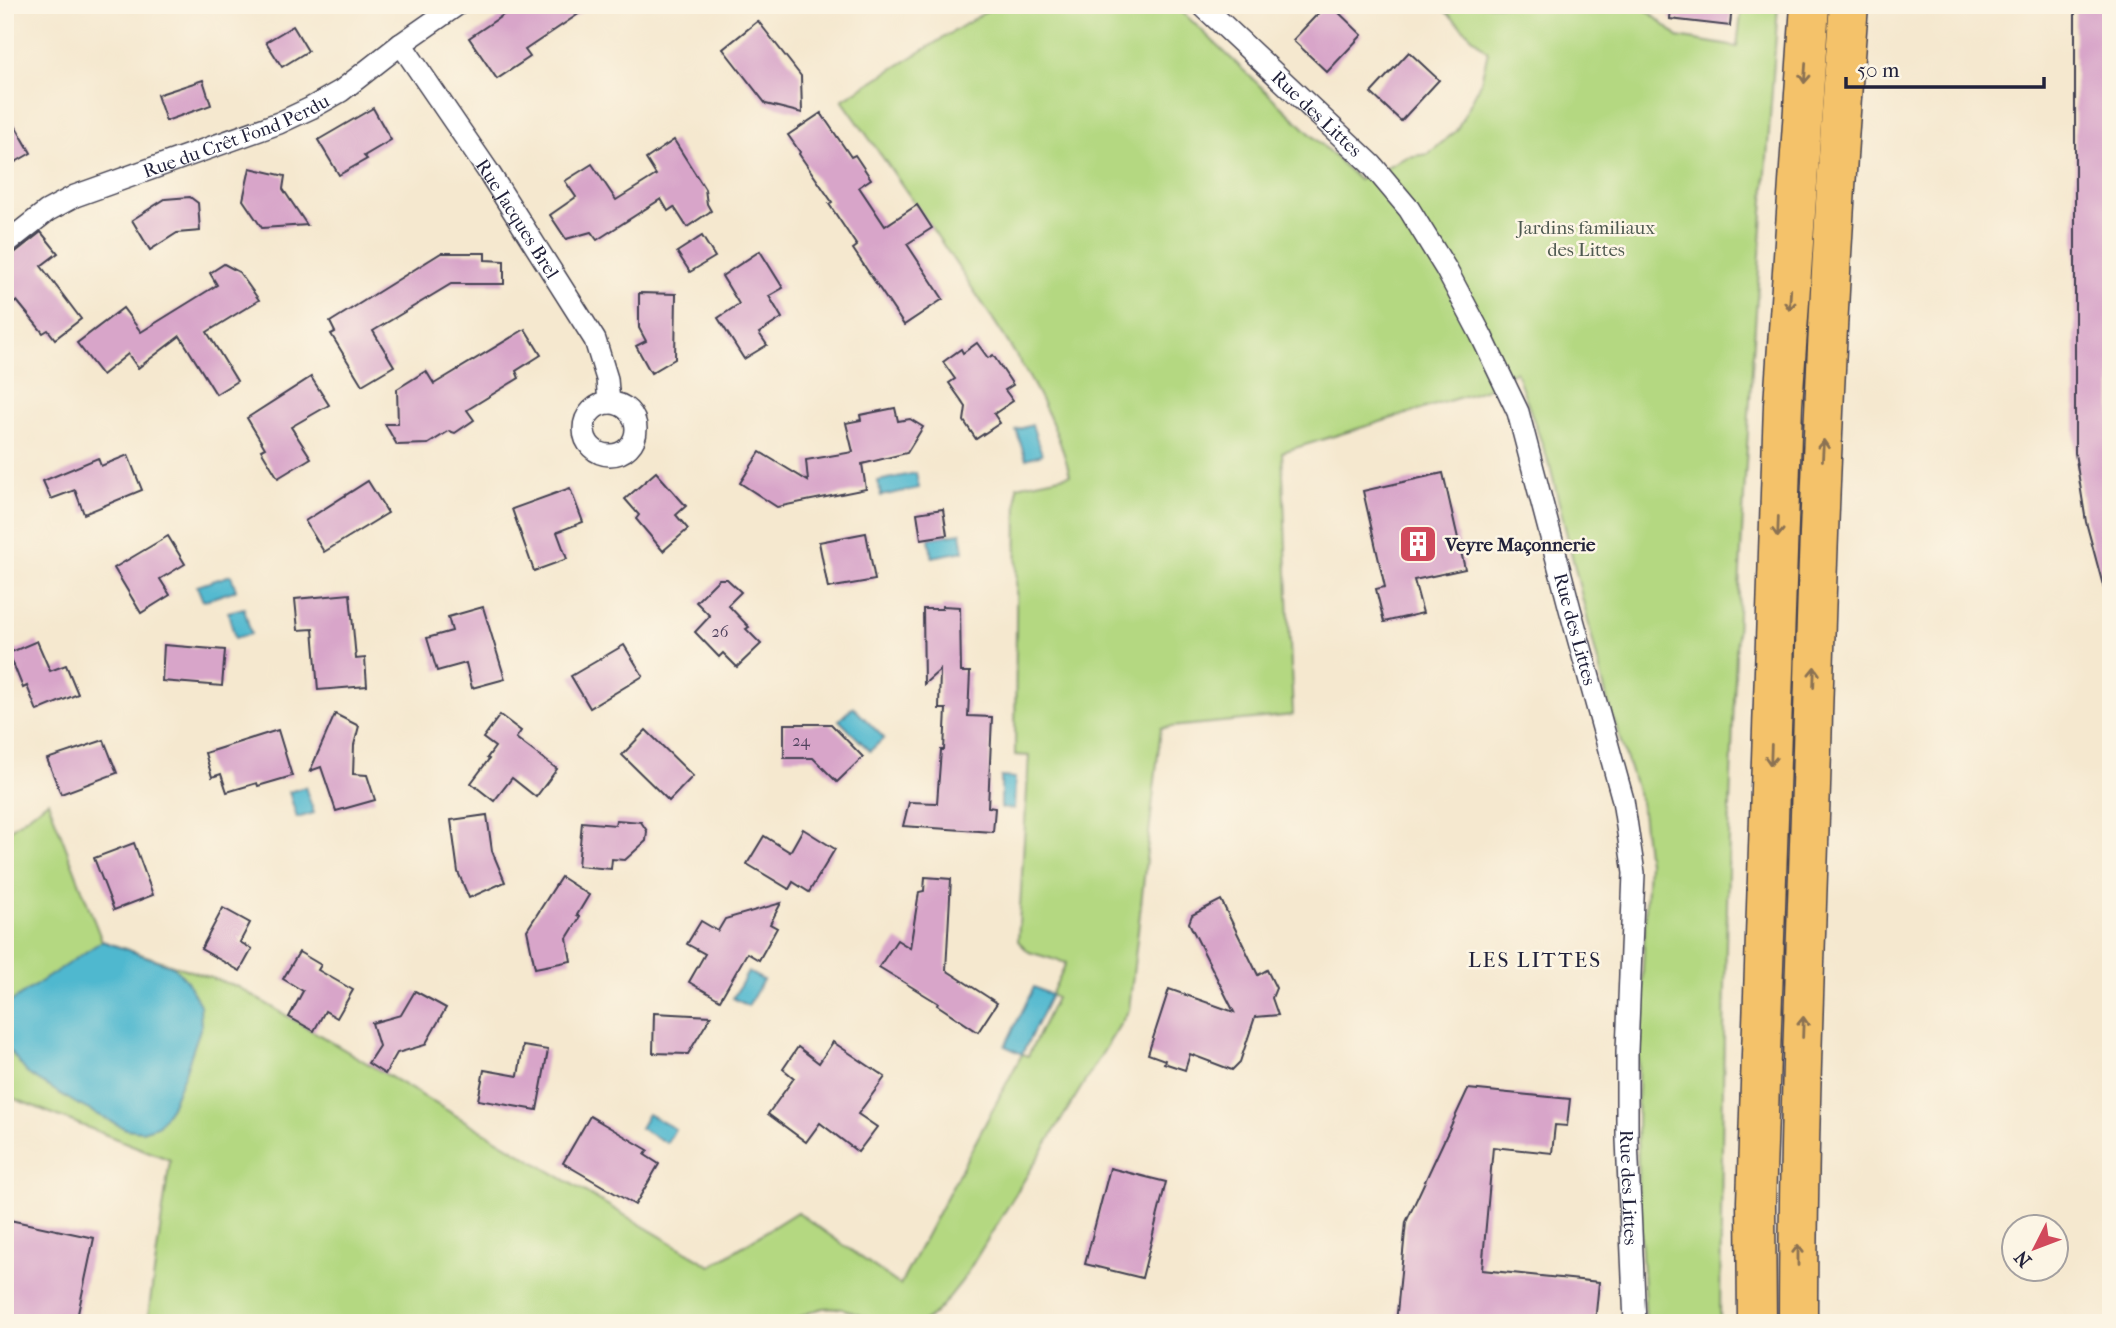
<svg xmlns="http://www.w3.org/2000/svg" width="2116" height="1328" font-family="'IM FELL French Canon',serif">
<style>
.green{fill:#b4d881;stroke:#6b7d5e;stroke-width:2}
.water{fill:#50b8cf;stroke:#396d85;stroke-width:2}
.building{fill:#d8a5c9}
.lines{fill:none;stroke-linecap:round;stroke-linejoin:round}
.street-casing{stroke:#424051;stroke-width:24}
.highway-casing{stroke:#424051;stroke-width:41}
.street{stroke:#fff;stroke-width:21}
.highway{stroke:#f4c26a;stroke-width:38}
.oneway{stroke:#8b7252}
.labels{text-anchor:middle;stroke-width:5;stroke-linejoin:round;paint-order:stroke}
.number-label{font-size:16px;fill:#50435e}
.street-label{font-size:19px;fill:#22223b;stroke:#fcf5e5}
.park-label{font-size:19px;fill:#4e5950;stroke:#fcf5e5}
.poi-label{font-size:19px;font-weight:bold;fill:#22223b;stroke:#fcf5e5;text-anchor:start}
.neighbourhood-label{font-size:21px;letter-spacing:2px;fill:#22223b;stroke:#fcf5e5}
</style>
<rect width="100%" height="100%" fill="#fcf5e5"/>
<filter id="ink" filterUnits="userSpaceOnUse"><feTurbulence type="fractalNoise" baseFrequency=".0143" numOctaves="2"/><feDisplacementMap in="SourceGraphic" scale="14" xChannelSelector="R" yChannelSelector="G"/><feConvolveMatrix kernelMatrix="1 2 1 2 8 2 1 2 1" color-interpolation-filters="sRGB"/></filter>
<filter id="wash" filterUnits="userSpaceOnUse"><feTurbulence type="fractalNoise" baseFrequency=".00686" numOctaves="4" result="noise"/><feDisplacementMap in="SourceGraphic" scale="28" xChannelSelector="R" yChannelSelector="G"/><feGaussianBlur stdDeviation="1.57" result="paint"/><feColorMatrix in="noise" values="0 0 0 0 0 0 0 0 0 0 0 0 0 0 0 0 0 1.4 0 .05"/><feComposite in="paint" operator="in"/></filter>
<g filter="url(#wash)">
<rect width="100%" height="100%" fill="#f5e8cf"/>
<path class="green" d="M997 5H1175L1359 180 1407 157 1428 154 1456 131 1480 85 1488 52 1439 5H1641L1678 37 1737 47 1742 5H1778C1764 208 1747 411 1738 614 1726 850 1722 1086 1720 1323H1646L1638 1188 1637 1126 1638 1069 1648 863 1641 803 1607 699 1550 466 1516 371 1484 390 1282 452 1293 715 1161 728 1129 1010 962 1281C952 1293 935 1319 919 1323 912 1325 889 1324 881 1322 861 1318 845 1305 824 1308 811 1310 800 1317 789 1323H147L170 1160 5 1095V833L48 801 102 941 238 987 711 1266 797 1212 900 1285 1022 1054 1028 1056 1056 998 1051 995 1066 963 1029 952 1018 941 1029 756 1015 755 1017 486 1070 475C1052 403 1007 340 966 279 926 218 884 159 842 100Z"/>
<g class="water">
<path d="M1032 425 1042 454 1026 459 1016 430Z"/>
<path d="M916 473 919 488 881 496 878 481Z"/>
<path d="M961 533 964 551 932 557 929 538Z"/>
<path d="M231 575 236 590 203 601 197 586Z"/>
<path d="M244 608 251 634 235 638 228 612Z"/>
<path d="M853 707 884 738 870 751 839 720Z"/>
<path d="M1001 777 1015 778 1014 809 1001 808Z"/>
<path d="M305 787 314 813 297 818 289 792Z"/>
<path d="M102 941 173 966 187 981 200 1005 201 1026 186 1070 171 1107 158 1126 142 1131 126 1129 77 1104 28 1074 7 1047 5 1042 6 1005Z"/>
<path d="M748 972 763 980 748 1006 733 998Z"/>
<path d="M1034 987 1051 995 1022 1054 1005 1046Z"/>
<path d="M648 1114 675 1129 667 1143 640 1128Z"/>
</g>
<g id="blocks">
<g class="building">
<path d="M518 5H592L525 50 530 57 497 79 469 38Z"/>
<path d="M1326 5H1331L1362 35 1327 72 1293 40Z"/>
<path d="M1671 5H1732L1730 26 1670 19Z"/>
<path d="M2075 5H2111V589H2104L2086 522 2075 453Z"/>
<path d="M758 21 801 76 802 113 766 104 723 49Z"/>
<path d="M293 26 308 51 282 67 266 42Z"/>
<path d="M1409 52 1439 80 1401 121 1371 93Z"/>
<path d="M203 80 211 105 166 121 157 95Z"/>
<path d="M5 108 31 153 5 168Z"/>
<path d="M373 108 391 140 364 156 367 159 339 175 318 140Z"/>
<path d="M821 113 851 157 855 155 871 179 859 187 885 226 917 205 932 228 907 244 943 299 904 325 853 249 857 246 829 204 832 202 799 154 800 152 788 135Z"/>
<path d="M674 140 705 189 707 204 711 211 687 227 674 207 668 211 661 199 597 240 591 232 566 239 550 215 576 197 565 181 592 164 616 200 656 175 646 159Z"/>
<path d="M250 168 285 176 283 189 307 225 262 228 243 200Z"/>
<path d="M190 197 198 203 200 231 177 233 150 250 132 220 165 199Z"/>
<path d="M41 232 58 253 41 266 81 319 55 339 48 330 43 333 17 301 5 310V257L13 254Z"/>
<path d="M702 236 715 257 690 272 677 252Z"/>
<path d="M760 251 783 288 769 296 782 318 759 333 767 345 744 359 718 318 739 304 722 276Z"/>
<path d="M441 253H485V260L504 261V284H451L373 331 394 366 362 385 331 334 335 332 330 322Z"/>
<path d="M224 264 239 272 259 300 207 332 237 381 216 394 180 336 138 368 128 354 102 375 77 343 123 308 141 332 217 285 210 273Z"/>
<path d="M639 293 676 294 675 359 651 373 636 346 646 341 639 328Z"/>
<path d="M525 329 541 355 516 371 519 378 467 410 474 420 455 433 449 431 428 444 397 445 385 424H398L397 389 426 371 434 384Z"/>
<path d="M977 343 988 358 993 355 1013 385 1005 390 1013 401 994 414 1000 423 976 439 964 421 966 407 949 383 955 379 943 362 961 349 963 353Z"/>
<path d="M311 377 329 405 291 427 311 458 278 478 261 450 265 448 247 418Z"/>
<path d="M895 408 898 421 910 419 923 427 907 453 862 464 866 489 777 507 740 483 760 452 808 481 806 460 853 452 846 423 861 420 860 415Z"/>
<path d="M128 455 142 490 84 514 75 490 51 499 43 481 98 458 101 466Z"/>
<path d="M656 472 686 506 676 515 688 529 663 551 636 519 639 515 625 499Z"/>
<path d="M1443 473 1465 569 1414 580 1423 613 1384 622 1376 589 1385 587 1363 491Z"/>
<path d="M368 481 388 513 324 552 305 521Z"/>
<path d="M570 488 583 522 557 532 567 559 534 571 512 509Z"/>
<path d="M943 509 947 535 921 539 917 513Z"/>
<path d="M866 533 875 580 828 588 819 542Z"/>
<path d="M168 536 185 564 160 579 170 595 141 613 114 568Z"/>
<path d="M719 579H727L741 592 728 605 749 627 746 629 761 644 737 667 723 653 719 657 695 632 710 616 696 602Z"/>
<path d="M350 594 356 659 365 658 367 686 318 690 313 629 298 630 295 599Z"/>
<path d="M942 606 960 607 961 672H970L968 716 992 717 988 807 995 808 993 832 903 826 909 802 937 803 941 750H944L946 709H939L940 670 924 684 923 609H942Z"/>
<path d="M483 607 505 679 472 688 466 663 437 671 427 638 452 631 448 617Z"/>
<path d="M37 641 50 671 66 665 78 694 37 711 27 686 23 688 9 653Z"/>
<path d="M164 645 225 650 222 686 162 681Z"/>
<path d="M624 645 643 676 590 708 571 676Z"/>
<path d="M335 714 359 726 354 745 353 774 367 775 375 800 336 811 321 767 310 771Z"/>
<path d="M500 715 521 731 516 738 557 769 536 797 512 778 494 801 471 783 489 759 487 758 495 747 483 738Z"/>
<path d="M784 724H831L863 757 837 782 813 758H784Z"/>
<path d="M278 730 292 776 258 786 257 783 227 792 221 774 212 777 205 753Z"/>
<path d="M646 730 693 776 669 801 622 755Z"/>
<path d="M104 740 117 773 61 794 47 759Z"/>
<path d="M487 815 492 851 505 882 469 898 458 872 451 820Z"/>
<path d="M616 820 641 822 647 831 646 841 625 860 612 859 611 869 578 866 582 822 615 825Z"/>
<path d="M803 829 835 849 809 892 793 882 789 889 747 864 764 836 790 852Z"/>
<path d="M134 843 153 895 114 910 94 858Z"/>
<path d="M561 877 589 895 577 915 580 917 567 938 571 961 535 968 527 930Z"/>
<path d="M925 877 951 879 946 970 997 1003 978 1032 937 1005 938 1003 879 967 897 940 910 948 919 892 924 891Z"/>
<path d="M1221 900 1258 975 1267 970 1276 988 1272 998 1278 1015 1255 1017 1240 1062 1232 1070 1190 1054 1185 1070 1164 1063 1165 1060 1148 1054 1169 989 1234 1012 1189 923 1192 915Z"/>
<path d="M781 903 770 924 777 928 759 960 747 953 720 1000 689 982 705 954 687 944 701 921 718 931 725 919Z"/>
<path d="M223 908 250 923 240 942 252 949 240 971 201 949Z"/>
<path d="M299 952 321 965 318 970 353 990 337 1018 325 1011 314 1031 289 1017 303 991 283 979Z"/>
<path d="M415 991 446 1008 425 1045 397 1053 385 1074 368 1063 379 1046 372 1023 401 1015Z"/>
<path d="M654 1013 711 1016 688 1054 653 1053Z"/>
<path d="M833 1042 885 1077 858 1114 877 1127 858 1152 820 1123 806 1142 768 1114 794 1078 783 1069 798 1047 819 1063Z"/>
<path d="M523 1046 548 1050 537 1110 478 1100 484 1070 518 1076Z"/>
<path d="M1468 1089 1570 1099 1567 1126 1555 1125 1552 1153 1493 1147 1482 1270 1599 1282 1595 1323H1396L1406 1222Z"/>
<path d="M590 1116 648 1150 645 1155 659 1164 635 1205 563 1163Z"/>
<path d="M1110 1168 1166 1182 1142 1278 1085 1264Z"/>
<path d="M5 1219 94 1238 76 1323H5Z"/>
</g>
</g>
</g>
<g filter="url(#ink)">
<use href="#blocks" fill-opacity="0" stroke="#424051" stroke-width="2"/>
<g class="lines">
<defs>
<g id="street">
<path id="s1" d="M1202 5 1372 165 1409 209 1446 269 1481 335 1518 412 1570 609 1623 800 1634 873 1627 1051V1139L1635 1323"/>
<path id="s2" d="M401 44 488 171 595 340 607 379 609 403"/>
<path id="s3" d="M5 244 47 211 75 196 279 123 311 108 341 91 401 44 457 5"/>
<circle cx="610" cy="429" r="26"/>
</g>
<g id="highway">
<path d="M1757 1323 1756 1202 1783 405 1810 5"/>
<path d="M1798 1323C1798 1144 1805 965 1811 786 1818 526 1828 265 1849 5"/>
</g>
</defs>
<use href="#street" class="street-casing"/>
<use href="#highway" class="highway-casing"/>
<use href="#street" class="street"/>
<use href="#highway" class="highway"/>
</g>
<defs><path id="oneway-shaft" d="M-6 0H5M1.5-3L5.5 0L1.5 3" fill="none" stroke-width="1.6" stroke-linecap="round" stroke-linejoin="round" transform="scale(1.75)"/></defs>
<g class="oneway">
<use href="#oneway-shaft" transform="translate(1805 73) rotate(94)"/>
<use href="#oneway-shaft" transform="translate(1790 300) rotate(94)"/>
<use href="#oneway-shaft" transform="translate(1823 450) rotate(-87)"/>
<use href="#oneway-shaft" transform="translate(1778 527) rotate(92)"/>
<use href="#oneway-shaft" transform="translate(1814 677) rotate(-88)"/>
<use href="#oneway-shaft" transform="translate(1771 755) rotate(92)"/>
<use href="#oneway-shaft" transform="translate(1803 1027) rotate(-88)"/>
<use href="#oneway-shaft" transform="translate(1798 1255) rotate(-90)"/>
</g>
</g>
<defs>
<symbol id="building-square" viewBox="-11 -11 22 22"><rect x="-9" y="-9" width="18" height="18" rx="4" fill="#d1495b" stroke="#fcf5e5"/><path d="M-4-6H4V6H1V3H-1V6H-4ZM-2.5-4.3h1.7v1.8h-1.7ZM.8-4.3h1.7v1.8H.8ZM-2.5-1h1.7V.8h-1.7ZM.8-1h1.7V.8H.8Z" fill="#fff"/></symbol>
</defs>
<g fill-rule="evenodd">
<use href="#building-square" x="1396" y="522" width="44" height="44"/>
</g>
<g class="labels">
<g class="number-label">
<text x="720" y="637">26</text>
<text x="801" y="746">24</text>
</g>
<g class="street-label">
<text dy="7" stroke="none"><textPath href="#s1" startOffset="158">Rue des Littes</textPath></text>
<text dy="7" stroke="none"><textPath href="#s3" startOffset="257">Rue du Crêt Fond Perdu</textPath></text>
<text dy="7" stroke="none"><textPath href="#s2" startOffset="210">Rue Jacques Brel</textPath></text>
<text dy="7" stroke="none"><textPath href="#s1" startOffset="746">Rue des Littes</textPath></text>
<text dy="7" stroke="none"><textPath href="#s1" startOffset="1312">Rue des Littes</textPath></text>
</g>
<g class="park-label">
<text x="1586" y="234">Jardins familiaux<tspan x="1586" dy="22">des Littes</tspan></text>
</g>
<g class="poi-label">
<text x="1445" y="551">Veyre Maçonnerie</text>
</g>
<g class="neighbourhood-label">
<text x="1535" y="967">LES LITTES</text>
</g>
</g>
<rect width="2116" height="1328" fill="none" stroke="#fcf5e5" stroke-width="28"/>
<g transform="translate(2035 1248) rotate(228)"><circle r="33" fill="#fcf5e5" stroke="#a5a1a1" stroke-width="2"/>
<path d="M0-5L12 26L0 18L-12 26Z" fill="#d1495b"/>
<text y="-10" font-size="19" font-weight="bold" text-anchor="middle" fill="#22223b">N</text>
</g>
<path d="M1846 77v10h198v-10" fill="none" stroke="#22223b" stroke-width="3.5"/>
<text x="1857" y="77" font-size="21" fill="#22223b" stroke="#fcf5e5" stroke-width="5" paint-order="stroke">50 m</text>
</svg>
